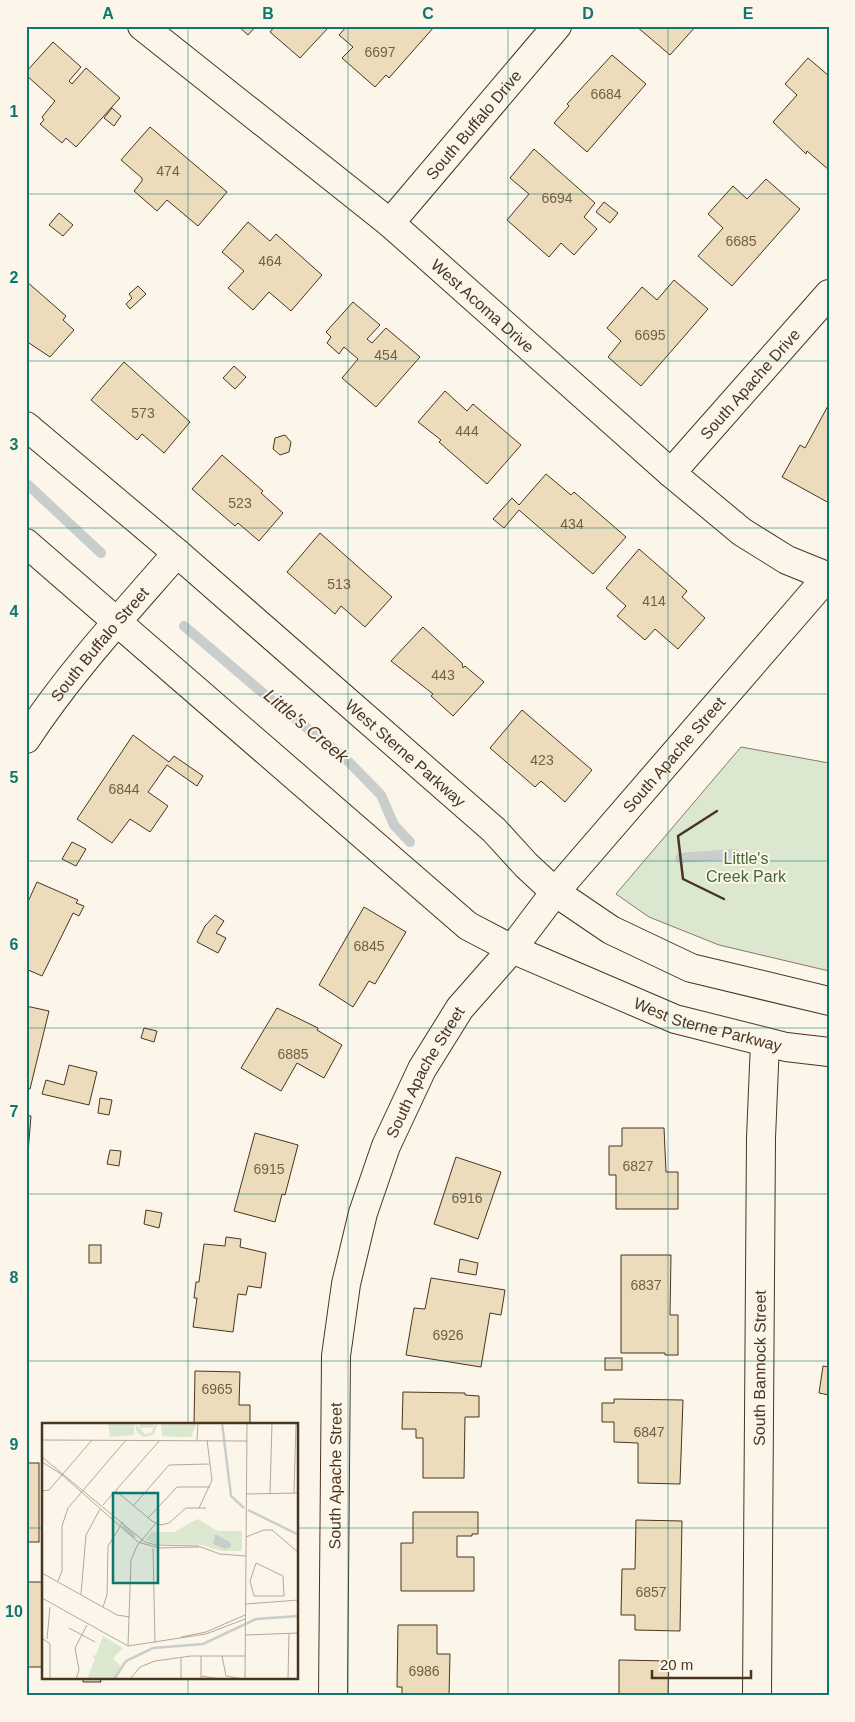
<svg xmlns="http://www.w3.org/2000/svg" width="855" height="1722" font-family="Helvetica,sans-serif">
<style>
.green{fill:#dce7d0;stroke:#887966}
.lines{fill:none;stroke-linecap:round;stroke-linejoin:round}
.stream{stroke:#c9cecd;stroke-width:10}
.building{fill:#ecdcbc;stroke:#4a3520}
.minor-casing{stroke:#4a3520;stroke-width:30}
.minor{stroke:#fbf6e9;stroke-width:28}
.wall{stroke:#4a3520;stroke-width:2.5}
.grid{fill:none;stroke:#0f766e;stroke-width:1;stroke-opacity:0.55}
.labels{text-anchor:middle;stroke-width:4;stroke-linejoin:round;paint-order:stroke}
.number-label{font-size:14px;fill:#725f47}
.street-label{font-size:16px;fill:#4a3520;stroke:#fbf6e9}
.park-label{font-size:16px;fill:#436837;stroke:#fbf6e9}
.water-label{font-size:18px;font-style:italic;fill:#4a3520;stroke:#fbf6e9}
.inset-river{fill:none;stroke:#c9cecd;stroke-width:2.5}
.inset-road{fill:none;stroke:#b4a999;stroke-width:1}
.view{fill:#0f766e;fill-opacity:0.15;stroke:#0f766e;stroke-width:2.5}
.inset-edge{fill:none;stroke:#4a3520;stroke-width:2.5}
.neatline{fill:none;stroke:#0f766e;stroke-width:2}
.grid-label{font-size:16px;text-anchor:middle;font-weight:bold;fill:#0f766e}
</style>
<rect width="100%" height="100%" fill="#fbf6e9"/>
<path class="green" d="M741 747 829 763V971L719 945 649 917 616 894Z"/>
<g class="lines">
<g class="stream">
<path d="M26 483 101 553"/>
<path d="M184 626 270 699 344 757 381 795 394 825 410 842"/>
<path d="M680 858 735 854"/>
</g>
</g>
<g class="building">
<path d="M238 26H256L248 35Z"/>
<path d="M275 26H326L328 28 300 58 270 32Z"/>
<path d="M347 26H433L434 27 389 78 386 75 375 87 342 58 353 47 339 35Z"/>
<path d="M636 26H696L670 55Z"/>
<path d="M53 42 81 67 69 81 72 84 86 68 120 98 76 147 66 138 62 143 40 124 44 120 42 117 55 101 26 75V72Z"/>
<path d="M612 55 646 84 587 152 554 123 569 106 567 104Z"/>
<path d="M808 58 829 76V170L807 151 806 154 773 122 797 95 785 84Z"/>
<path d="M112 108 121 116 114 126 104 118Z"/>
<path d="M150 127 227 192 198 226 167 200 157 211 134 191 142 181V178L121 160Z"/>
<path d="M534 149 595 203 584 217 597 229 574 255 561 243 549 257 507 220 529 194 510 178Z"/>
<path d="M766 179 800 209 732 286 698 256 723 228 708 214 733 186 747 199Z"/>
<path d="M604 202 618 213 610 223 596 212Z"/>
<path d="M59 213 73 225 63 236 49 225Z"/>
<path d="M248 222 270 241 276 234 322 275 291 311 269 292 253 310 228 288 244 271 222 252Z"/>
<path d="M674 280 708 309 641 386 608 357 621 341 607 328 642 287 657 300Z"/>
<path d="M26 281 66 316 63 320 74 330 50 357 26 341Z"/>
<path d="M138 286 146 294 130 309 126 304 132 298 129 294Z"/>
<path d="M353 302 380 325 367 339 372 343 386 328 420 357 376 407 342 378 358 359 344 347 339 354 327 343 331 337 326 332Z"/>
<path d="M124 362 190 422 164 453 142 434 137 440 91 400Z"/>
<path d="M234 366 246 377 235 389 223 378Z"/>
<path d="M445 391 467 411 473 404 521 445 487 484 439 442 441 440 418 422Z"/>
<path d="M829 404V503L782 477 800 445 805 448Z"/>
<path d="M285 435 291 442 289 452 280 455 273 449 275 438Z"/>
<path d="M222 455 263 491 261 493 283 513 259 541 238 523 235 526 192 489Z"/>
<path d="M546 474 571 495 574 492 626 537 593 574 519 510 504 528 493 519 512 498 519 505Z"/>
<path d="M320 533 392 597 365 627 341 606 335 614 287 572Z"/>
<path d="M639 549 687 591 682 597 705 618 678 649 655 629 645 640 617 616 626 606 606 588Z"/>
<path d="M423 627 462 663 463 668 465 666 484 682 453 716 431 696 433 694 391 661Z"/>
<path d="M522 710 592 770 565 802 541 781 535 787 490 748Z"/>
<path d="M133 735 169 762 174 756 203 776 197 786 167 765 148 792 168 806 150 832 130 819 112 843 77 819Z"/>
<path d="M72 842 86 849 76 866 62 859Z"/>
<path d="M37 882 78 900 76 903 84 906 79 916 73 913 42 976 26 969V906Z"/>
<path d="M364 907 406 932 375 984 369 981 353 1007 319 985Z"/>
<path d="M215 915 224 921 216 933 226 938 218 953 197 942 205 926Z"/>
<path d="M26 1006 49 1011 30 1089 26 1088Z"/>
<path d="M277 1008 318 1028 317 1030 342 1045 324 1078 297 1063 281 1091 241 1068Z"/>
<path d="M144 1028 157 1031 154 1042 141 1038Z"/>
<path d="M69 1065 97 1072 89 1105 42 1094 46 1080 64 1085Z"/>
<path d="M100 1098 112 1100 109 1115 98 1113Z"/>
<path d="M26 1115 31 1116 26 1177Z"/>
<path d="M622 1128H664L666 1172H678V1209H616V1175H609V1146H622Z"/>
<path d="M255 1133 298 1145 285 1195 282 1194 275 1222 234 1211Z"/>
<path d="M110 1150 121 1151 119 1166 107 1164Z"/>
<path d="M456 1157 501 1172 478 1239 434 1224Z"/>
<path d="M146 1210 162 1213 159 1228 144 1224Z"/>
<path d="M226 1237 241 1239 240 1247 266 1253 261 1288 248 1286 246 1295 238 1294 233 1332 193 1327 197 1298H194L196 1282H199L204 1244 225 1246Z"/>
<rect x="89" y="1245" width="12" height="18"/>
<path d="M621 1255H671L670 1315H678V1355H665V1353H621Z"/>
<path d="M460 1259 478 1263 476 1275 458 1272Z"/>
<path d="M431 1278 505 1290 501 1315 490 1313 481 1367 406 1355 414 1308 425 1309Z"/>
<rect x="605" y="1358" width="17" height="12"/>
<path d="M823 1366 829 1367V1395L819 1393Z"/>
<path d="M195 1371 240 1372 239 1405H250V1424H194Z"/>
<path d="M403 1392 465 1393V1395L479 1396V1417H465L464 1478H423V1438H416V1429H402Z"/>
<path d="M614 1399 683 1400 680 1484 638 1483V1443L614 1442V1422H602V1403H614Z"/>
<rect x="26" y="1463" width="13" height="79"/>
<path d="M413 1512H478V1534H472V1536H457V1557H474V1591H401V1543H413Z"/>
<path d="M636 1520 682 1521 680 1631 635 1630V1615H621L622 1569H635Z"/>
<rect x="26" y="1582" width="18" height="85"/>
<path d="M398 1625H437V1654H450L449 1696H402V1687H397Z"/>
<path d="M619 1660 669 1661 668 1696H619Z"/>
<path d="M83 1678H100L101 1682H83Z"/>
</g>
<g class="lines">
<defs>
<g id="minor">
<path id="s1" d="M142 26 390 223 671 473 742 532 787 560 829 577"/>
<path id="s2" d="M390 223 557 26"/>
<path id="s3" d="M26 426 177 553 494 830 526 865 555 892 611 930 691 968 829 1001"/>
<path id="s4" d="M671 473 829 294"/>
<path id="s5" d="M26 543 468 926 512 949 675 1019 786 1047 829 1052"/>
<path id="s6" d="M26 739C70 672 125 613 177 553"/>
<path id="s7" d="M333 1696 336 1356 346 1284 363 1213 386 1146 422 1069 460 1008 512 949 555 892 828 576"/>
<path id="s8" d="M757 1696 761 1138 765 1042"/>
</g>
</defs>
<use href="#minor" class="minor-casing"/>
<use href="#minor" class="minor"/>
<path class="wall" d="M717 811 678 836 683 879 724 899"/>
</g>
<path class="grid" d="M188 26V1424M348 26V1696M508 26V1696M668 26V1696M26 194H829M26 361H829M26 528H829M26 694H829M26 861H829M26 1028H829M26 1194H829M26 1361H829M26 1528H44M298 1528H829M188 1678V1696"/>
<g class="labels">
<g class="number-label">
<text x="380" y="57">6697</text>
<text x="606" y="99">6684</text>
<text x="168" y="176">474</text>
<text x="557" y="203">6694</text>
<text x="741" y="246">6685</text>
<text x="270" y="266">464</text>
<text x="650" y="340">6695</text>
<text x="386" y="360">454</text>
<text x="143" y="418">573</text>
<text x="467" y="436">444</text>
<text x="240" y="508">523</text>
<text x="572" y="529">434</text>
<text x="339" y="589">513</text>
<text x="654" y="606">414</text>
<text x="443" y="680">443</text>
<text x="542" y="765">423</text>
<text x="124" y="794">6844</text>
<text x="369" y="951">6845</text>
<text x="293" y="1059">6885</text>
<text x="638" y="1171">6827</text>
<text x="269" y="1174">6915</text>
<text x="467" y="1203">6916</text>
<text x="646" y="1290">6837</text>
<text x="448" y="1340">6926</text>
<text x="217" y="1394">6965</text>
<text x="649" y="1437">6847</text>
<text x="651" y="1597">6857</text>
<text x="424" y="1676">6986</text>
</g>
<g class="street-label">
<text dy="6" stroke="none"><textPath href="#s2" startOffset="129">South Buffalo Drive</textPath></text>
<text dy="6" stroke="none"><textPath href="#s1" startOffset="441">West Acoma Drive</textPath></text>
<text dy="6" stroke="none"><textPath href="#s4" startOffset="119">South Apache Drive</textPath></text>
<text dy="6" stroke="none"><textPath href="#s6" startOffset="120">South Buffalo Street</textPath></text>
<text dy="6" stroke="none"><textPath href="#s3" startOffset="501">West Sterne Parkway</textPath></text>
<text dy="6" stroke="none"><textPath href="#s7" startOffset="1045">South Apache Street</textPath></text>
<text dy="6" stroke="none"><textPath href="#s5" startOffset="845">West Sterne Parkway</textPath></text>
<text dy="6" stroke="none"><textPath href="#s7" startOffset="640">South Apache Street</textPath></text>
<text dy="6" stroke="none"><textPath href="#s8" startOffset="328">South Bannock Street</textPath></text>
<text dy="6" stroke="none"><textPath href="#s7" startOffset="220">South Apache Street</textPath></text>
</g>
<g class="park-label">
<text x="746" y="864">Little's<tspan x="746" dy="18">Creek Park</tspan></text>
</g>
<g class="water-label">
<text transform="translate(306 726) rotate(40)" y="6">Little's Creek</text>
</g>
</g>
<g transform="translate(42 1423)">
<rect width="256" height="256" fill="#fbf6e9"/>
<path d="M66 0H92V12L68 14ZM93 0 103 11 109 10 112 4 98 5V0H112V4L115 0V4L111 12 102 14 95 10ZM119 0H155L149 14H135L120 13ZM156 96 175 108H200V128H179L160 122 115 121 103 117 110 109H132ZM61 213 81 225 71 235 80 245 74 256H45L53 236 50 233 54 232Z" fill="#dce7d0"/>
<path d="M173 111 188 119 189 124 183 126 171 121Z" fill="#c9cecd"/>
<path class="inset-river" d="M180 0 189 73 202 85M206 87 257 112M81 103 93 114M72 256 84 238 111 225 161 221 214 196 257 193"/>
<path class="inset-road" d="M0 17 205 18M155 17 156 0M0 34 103 119 114 122 156 123 178 131 204 133M0 39 19 51 96 119 117 125 157 124M0 68 7 67 50 17M74 68 110 98 119 102 127 100 144 85H164M252 70 254 0M204 71 257 70M228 71 230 0M61 82 118 17M92 82 127 42 167 41M157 85 170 57 165 17M106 95 135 64H168M204 114 222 107H230L257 130M111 125 113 220M214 140 241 153 242 173H212L208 158ZM0 150 75 192 88 194M16 158 20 148V103L26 85 84 17M39 171 44 112 58 86M0 175 86 223 164 211 203 196M204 181 257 177M61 184 65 172 66 123 81 99M27 205 53 219M203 212 257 210M139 214 164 209 203 192M0 215 8 221V256M5 216 8 184M86 223 89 137 95 123 114 100M180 233 184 253 201 256M159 253 179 256M34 256 37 247 33 225 45 202M88 256 98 244 113 238 149 233H203M139 256V235M159 256V233M203 256 205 0M246 256 247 210"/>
<path class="view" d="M71 70H116V160H71Z"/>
<rect width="256" height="256" class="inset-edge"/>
</g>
<rect width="855" height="1722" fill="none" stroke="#fbf6e9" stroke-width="55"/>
<path d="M652 1670v8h99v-8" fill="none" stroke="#4a3520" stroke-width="2.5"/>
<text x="660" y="1670" font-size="15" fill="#4a3520" stroke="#fbf6e9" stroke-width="4" paint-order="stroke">20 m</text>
<rect x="28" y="28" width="800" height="1666" class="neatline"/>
<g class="grid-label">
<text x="108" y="19">A</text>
<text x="268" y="19">B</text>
<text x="428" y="19">C</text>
<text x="588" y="19">D</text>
<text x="748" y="19">E</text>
<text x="14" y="117">1</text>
<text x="14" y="283">2</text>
<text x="14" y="450">3</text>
<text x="14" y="617">4</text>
<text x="14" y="783">5</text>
<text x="14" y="950">6</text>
<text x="14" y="1117">7</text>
<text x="14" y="1283">8</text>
<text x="14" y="1450">9</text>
<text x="14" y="1617">10</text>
</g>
</svg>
